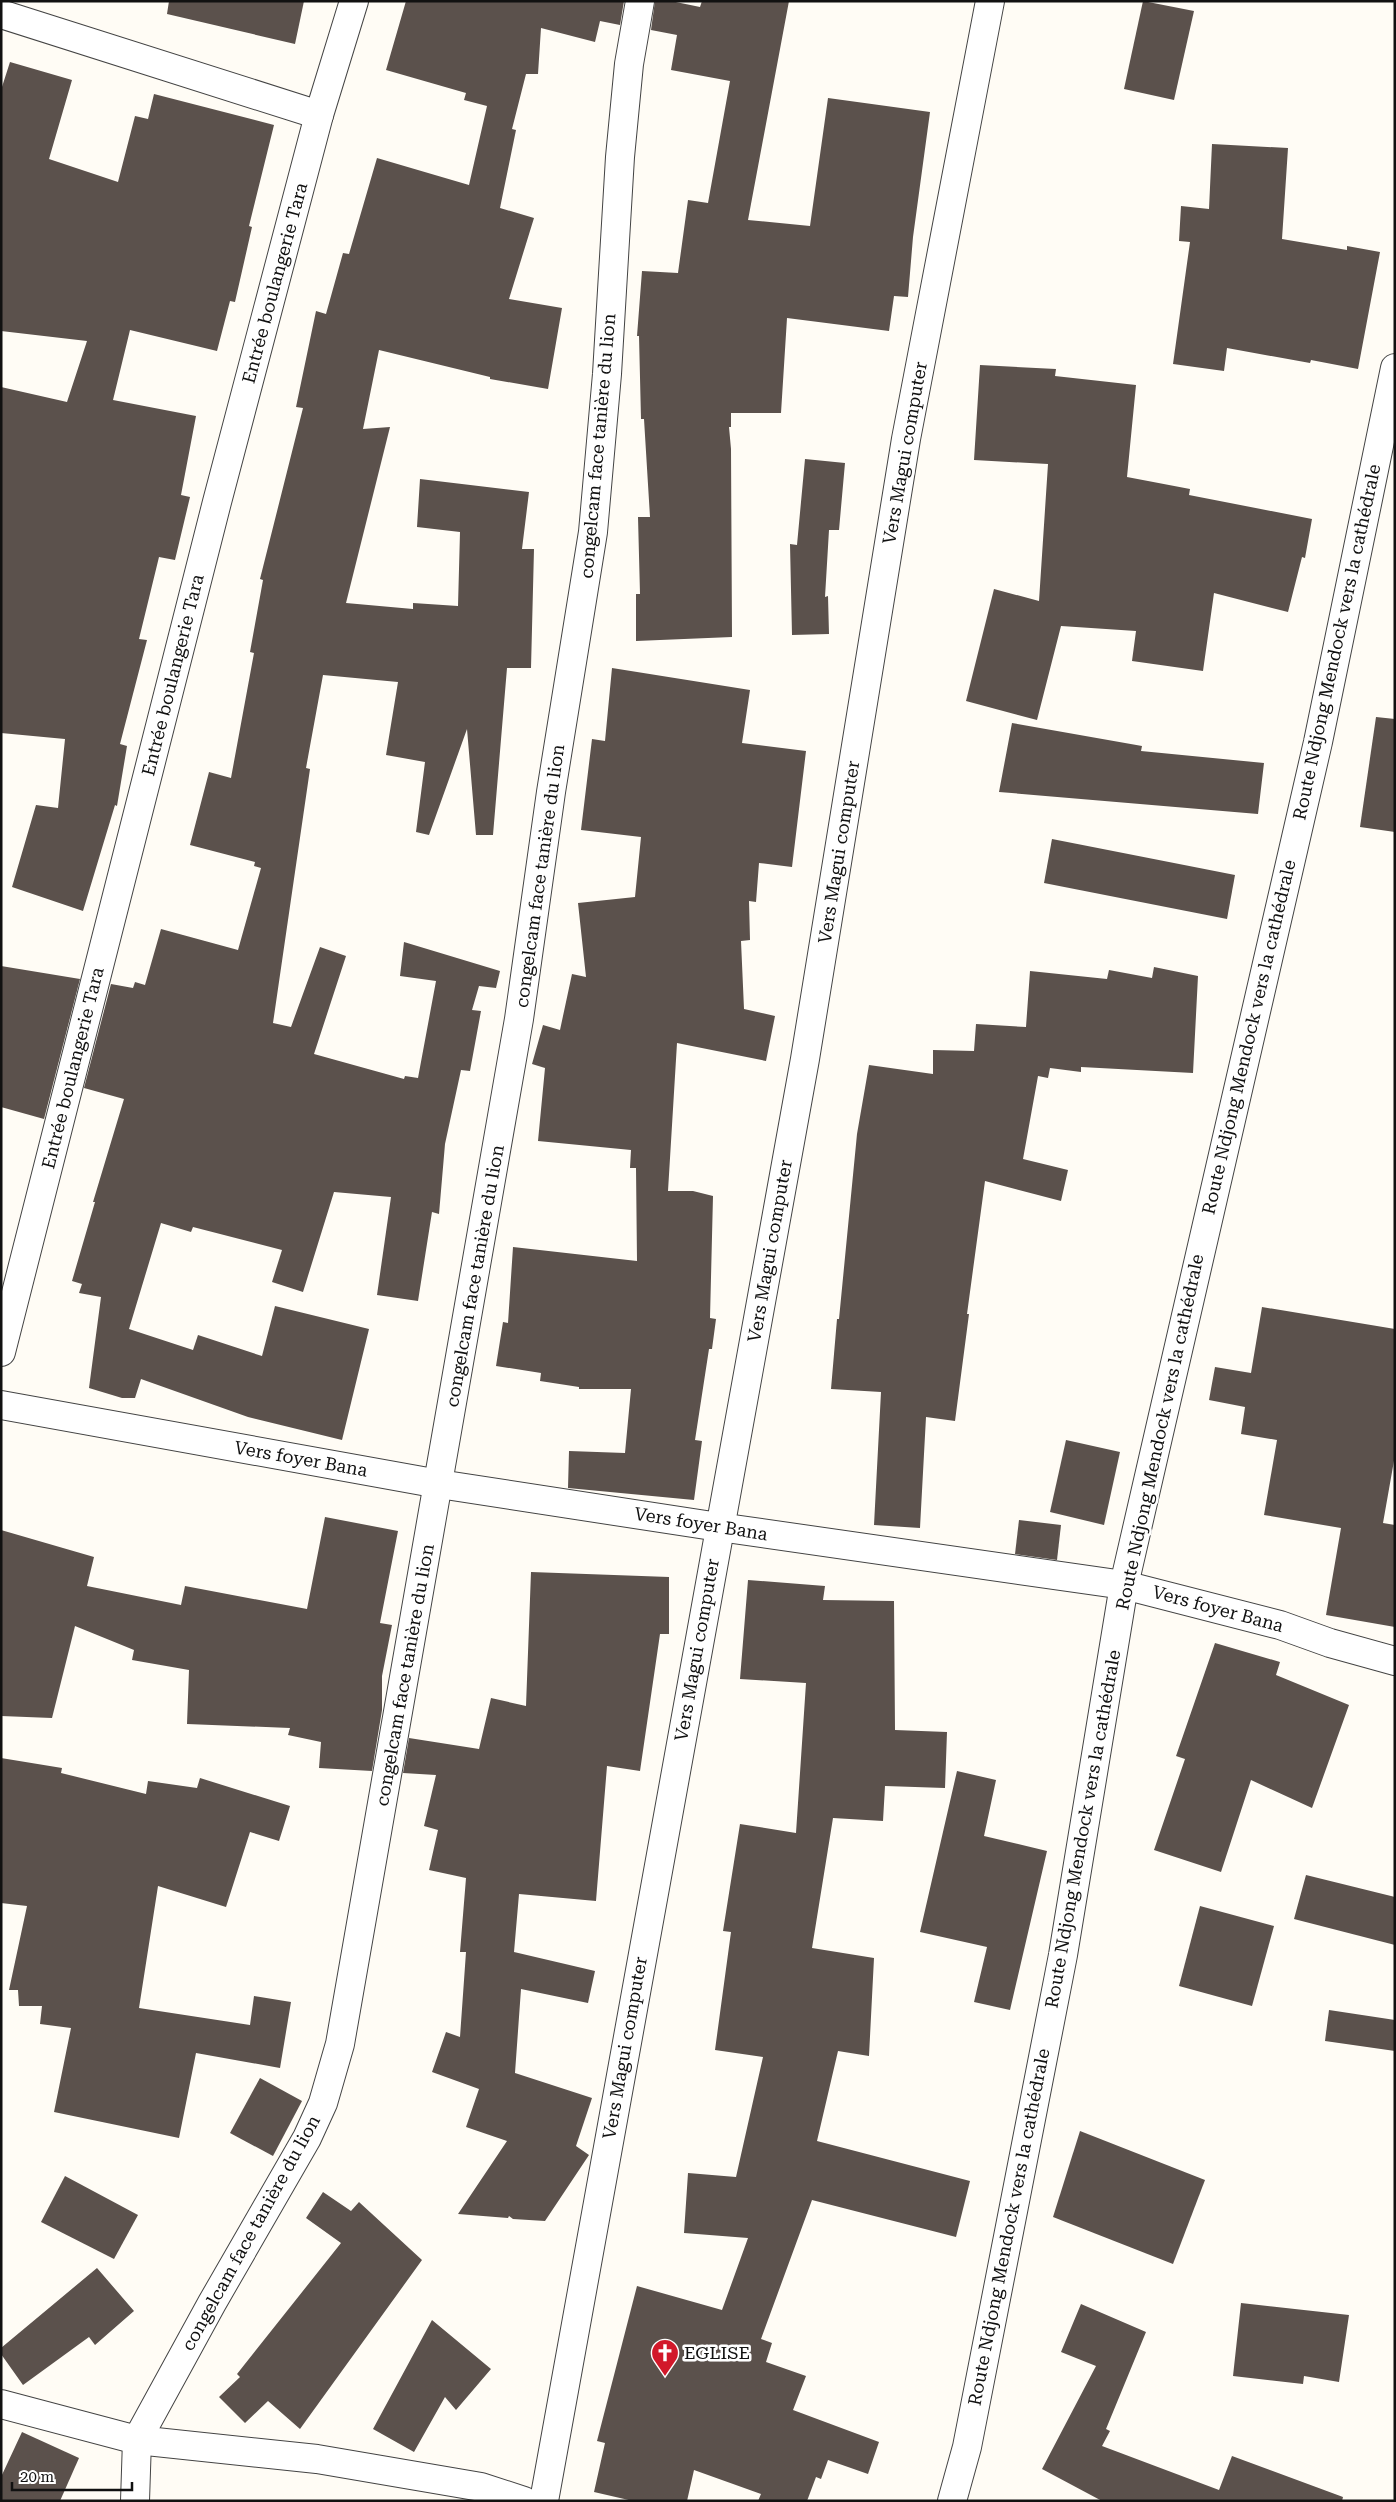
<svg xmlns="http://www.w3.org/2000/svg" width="1396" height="2502" font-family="'Roboto Serif',serif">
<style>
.building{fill:#5b514c}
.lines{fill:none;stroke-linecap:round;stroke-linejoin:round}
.street-casing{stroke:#444;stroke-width:30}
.street{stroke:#fff;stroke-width:28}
.labels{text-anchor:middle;stroke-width:5;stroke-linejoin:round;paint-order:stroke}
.street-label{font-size:18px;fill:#111;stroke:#fff}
.poi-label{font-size:18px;fill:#111;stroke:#fff;text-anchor:start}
</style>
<rect width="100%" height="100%" fill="#fffcf5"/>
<g class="building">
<path d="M169 1H304L295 44 167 14Z"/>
<path d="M406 1H624L620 25 600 21 595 42 541 28 538 74H526L512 129 516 130 500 208 534 218 509 299 562 308 548 389 490 379V377L379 350 363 429 390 427 346 603 413 609V603L458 606 460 532 417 527 420 479 529 492 522 549H534L531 668H507L493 835H476L467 729 429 835 416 832 425 762 386 755 398 682 323 675 306 768 310 769 273 1023 291 1027 320 947 346 956 314 1054 404 1079 405 1076 418 1078 436 981 400 976 404 942 500 971 496 988 479 986 472 1010 481 1011 470 1071 461 1070 445 1144 439 1214 432 1212 418 1301 377 1295 391 1197 334 1192 303 1292 272 1282 282 1250 193 1227 191 1232 161 1223 129 1329 193 1350 198 1335 262 1356 275 1306 369 1329 342 1440 248 1417 141 1379 135 1398H122L89 1388 101 1297 79 1293 82 1284 72 1281 95 1202H93L124 1099 84 1088 111 984 133 988 135 982 145 985 161 929 238 950 261 868 254 866 255 862 190 845 209 772 231 778 254 653 250 652 263 580 260 579 303 408 296 407 316 311 326 314 343 253 349 254 377 158 469 185 487 106 464 100 466 93 386 70Z"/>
<path d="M655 1H671L700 7 702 1H789L748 220 810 226 828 98 930 112 913 237 908 297 894 296 889 331 787 318 781 413H731V427H729L731 449 732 637 636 641V594H640L638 517H650L644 419H641L639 336H637L642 271 678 273 688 200 708 203 730 81 671 70 677 35 651 30Z"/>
<path d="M1143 1 1194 11 1174 100 1124 89Z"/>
<path d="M10 62 72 80 49 159 118 182 135 116 148 119 154 94 274 125 249 226 252 227 235 302 230 301 217 351 130 330 113 400 196 416 181 495 190 497 175 560 159 557 139 639 147 640 120 744 127 746 117 806 115 805 83 911 12 887 36 805 58 808 65 739 1 733V387L67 402 87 341 1 331V90Z"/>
<path d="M1212 144 1288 148 1282 239 1347 250V246L1380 252 1358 369 1311 360 1310 363 1227 348 1224 371 1173 364 1190 242 1179 241 1181 206 1209 209Z"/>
<path d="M980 365 1056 369 1055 376 1136 385 1127 477 1190 489 1189 495 1312 519 1305 558 1302 557 1288 612 1214 593 1203 671 1132 661 1136 631 1061 626 1037 720 966 701 994 589 1039 601 1048 464 974 460Z"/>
<path d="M805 459 845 463 839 530H829L825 597 828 596 829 634 792 635 790 544 797 545Z"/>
<path d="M612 668 750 690 742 743 806 751 792 867 759 863 756 902 749 901 750 940 741 941 744 1009 775 1016 766 1061 677 1043 668 1191H693L713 1196 710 1318 716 1319 712 1349H709L695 1440 702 1441 694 1500 568 1488 569 1451 625 1453 631 1389H579V1387L540 1381 541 1373 496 1366 503 1322 508 1323 513 1247 637 1261 636 1168H630L631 1150 538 1141 545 1068 532 1064 543 1025 560 1030 572 974 586 977 578 903 635 897 641 837 581 830 592 739 605 741Z"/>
<path d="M1376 717 1395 719V832L1360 827Z"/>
<path d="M1012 723 1142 746 1141 751 1264 763 1258 814 999 792Z"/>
<path d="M1052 839 1235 875 1227 919 1044 883Z"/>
<path d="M1 966 80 979 44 1119 1 1107Z"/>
<path d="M1154 967 1198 976 1193 1073 1081 1067V1072L1050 1068 1048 1078 1038 1076 1023 1159 1068 1170 1061 1201 985 1181 967 1314H969L955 1421 926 1417 920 1528 874 1525 881 1392 831 1389 837 1319H839L857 1134 869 1065 933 1074V1050L974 1051 976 1024 1026 1027 1030 971 1107 979 1109 970 1152 978Z"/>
<path d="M1262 1307 1395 1329V1455L1383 1523 1395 1525V1627L1326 1615 1341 1528 1264 1515 1277 1440 1241 1434 1245 1407 1209 1400 1215 1367 1251 1373Z"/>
<path d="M1066 1440 1120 1452 1104 1525 1050 1512Z"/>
<path d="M325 1517 398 1531 380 1623 392 1625 382 1676V1710L372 1771 319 1768 321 1742 288 1735 290 1728 187 1724 189 1670 132 1660 134 1650 75 1626 52 1718 1 1716V1530L94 1557 87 1586 181 1605 185 1586 307 1609Z"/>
<path d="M1019 1520 1061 1525 1057 1560 1015 1554Z"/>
<path d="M531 1572 669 1577V1634H660L640 1771 607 1766 596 1901 519 1894 514 1952 595 1971 588 2003 521 1989 515 2073 592 2098 576 2146 589 2155 545 2221 513 2219 509 2216 508 2218 458 2214 507 2141 466 2127 479 2089 432 2072 446 2032 460 2037 466 1952H460L466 1878 429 1870 438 1830 424 1826 436 1775 403 1773 409 1738 479 1749 491 1698 526 1706Z"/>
<path d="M748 1580 825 1586 823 1600 894 1601 895 1730 947 1732 945 1788 885 1786 883 1821 833 1818 812 1948 874 1958 869 2056 838 2051 817 2141 970 2181 956 2237 812 2200 761 2339 772 2343 766 2362 806 2376 793 2410 879 2442 868 2474 828 2460 821 2479 816 2477 807 2501H758L761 2494 694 2470 687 2501H633L594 2492 605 2443 597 2441 637 2286 722 2310 748 2238 684 2233 688 2173 736 2177 763 2057 715 2050 731 1932 723 1931 740 1824 796 1833 806 1683 740 1679Z"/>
<path d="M1215 1643 1280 1662 1276 1675 1349 1705 1312 1808 1251 1780 1221 1872 1154 1850 1185 1759 1176 1756Z"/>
<path d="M1 1758 62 1768 61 1773 146 1794 148 1781 197 1788 200 1778 290 1806 279 1841 250 1832 226 1907 158 1886 139 2008 250 2025 254 1996 291 2002 280 2068 196 2053 179 2138 54 2112 71 2028 40 2024 42 2006H19L18 1990H9L27 1906 1 1903Z"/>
<path d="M957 1771 996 1780 984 1836 1047 1851 1010 2010 974 2002 987 1947 920 1932Z"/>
<path d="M1306 1875 1395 1897V1945L1294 1919Z"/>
<path d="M1200 1906 1274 1926 1252 2006 1179 1986Z"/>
<path d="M1329 2010 1395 2020V2051L1325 2041Z"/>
<path d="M260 2078 302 2101 273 2156 230 2133Z"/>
<path d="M1080 2131 1205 2180 1173 2264 1053 2217Z"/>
<path d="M65 2176 138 2215 114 2259 41 2222Z"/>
<path d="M323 2192 351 2211 359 2202 422 2260 300 2429 268 2401 245 2423 219 2397 240 2377 237 2374 341 2243 306 2218Z"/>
<path d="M97 2268 134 2311 95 2345 89 2337 23 2385 1 2354V2348Z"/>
<path d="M1241 2303 1349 2315 1339 2382 1304 2376 1303 2384 1233 2376Z"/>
<path d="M1081 2304 1146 2332 1106 2429 1110 2431 1102 2446 1219 2490 1232 2456 1343 2497 1342 2501H1102L1042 2469 1096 2366 1061 2352Z"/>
<path d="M432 2320 491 2369 456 2410 445 2397 414 2452 373 2429Z"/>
<path d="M22 2432 79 2458 60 2501H1V2477Z"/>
</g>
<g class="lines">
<defs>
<g id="street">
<path d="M1 14 319 115"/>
<path d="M1 1352 217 502 319 115 354 1"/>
<path d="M1 1405 439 1484 719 1527 1124 1585 1280 1625 1330 1643 1395 1661"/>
<path d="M1 2404 137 2440 317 2459 481 2487 524 2501"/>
<path d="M135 2501 137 2440 212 2303 307 2138 323 2103 340 2044 519 1019 551 792 593 532 607 374 620 157 629 64 640 1"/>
<path d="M544 2501 805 1059 906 439 990 1"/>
<path d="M952 2501 967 2447 1063 1955 1124 1585 1318 742 1395 368"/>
</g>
</defs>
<use href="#street" class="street-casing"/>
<use href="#street" class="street"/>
</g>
<defs>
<symbol id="church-pin" viewBox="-11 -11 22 30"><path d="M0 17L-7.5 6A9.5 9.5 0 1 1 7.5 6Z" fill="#d2182a" stroke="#fff"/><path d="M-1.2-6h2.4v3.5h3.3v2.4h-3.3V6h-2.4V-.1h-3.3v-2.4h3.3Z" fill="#fff"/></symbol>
</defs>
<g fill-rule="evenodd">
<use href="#church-pin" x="649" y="2337" width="32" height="43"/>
</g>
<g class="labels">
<g class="street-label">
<text transform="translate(275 283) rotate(-75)" y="6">Entrée boulangerie Tara</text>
<text transform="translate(598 446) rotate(-85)" y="6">congelcam face tanière du lion</text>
<text transform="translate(905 453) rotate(-80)" y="6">Vers Magui computer</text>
<text transform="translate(1337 642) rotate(-78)" y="6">Route Ndjong Mendock vers la cathédrale</text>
<text transform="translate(173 675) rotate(-76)" y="6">Entrée boulangerie Tara</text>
<text transform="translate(839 852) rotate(-81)" y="6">Vers Magui computer</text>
<text transform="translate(540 876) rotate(-82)" y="6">congelcam face tanière du lion</text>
<text transform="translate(1249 1037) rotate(-77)" y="6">Route Ndjong Mendock vers la cathédrale</text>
<text transform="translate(73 1068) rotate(-76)" y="6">Entrée boulangerie Tara</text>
<text transform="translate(770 1251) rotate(-80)" y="6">Vers Magui computer</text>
<text transform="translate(475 1276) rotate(-80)" y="6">congelcam face tanière du lion</text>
<text transform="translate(1160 1432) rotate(-78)" y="6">Route Ndjong Mendock vers la cathédrale</text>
<text transform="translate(301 1459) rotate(10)" y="6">Vers foyer Bana</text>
<text transform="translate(701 1524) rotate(9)" y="6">Vers foyer Bana</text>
<text transform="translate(1218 1609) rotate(15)" y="6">Vers foyer Bana</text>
<text transform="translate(697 1650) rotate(-80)" y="6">Vers Magui computer</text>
<text transform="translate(405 1675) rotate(-80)" y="6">congelcam face tanière du lion</text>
<text transform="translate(1083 1829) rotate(-80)" y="6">Route Ndjong Mendock vers la cathédrale</text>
<text transform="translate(625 2048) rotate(-80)" y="6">Vers Magui computer</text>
<text transform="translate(1009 2227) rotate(-79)" y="6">Route Ndjong Mendock vers la cathédrale</text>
<text transform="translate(251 2233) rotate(-61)" y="6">congelcam face tanière du lion</text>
</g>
<g class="poi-label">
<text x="684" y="2359">EGLISE</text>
</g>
</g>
<rect width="1396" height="2502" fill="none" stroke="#111111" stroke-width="5"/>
<path d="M12 2482v8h120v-8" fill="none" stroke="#111111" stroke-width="2.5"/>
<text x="20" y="2482" font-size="15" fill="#111111" stroke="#ffffff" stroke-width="4" paint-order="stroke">20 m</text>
</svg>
